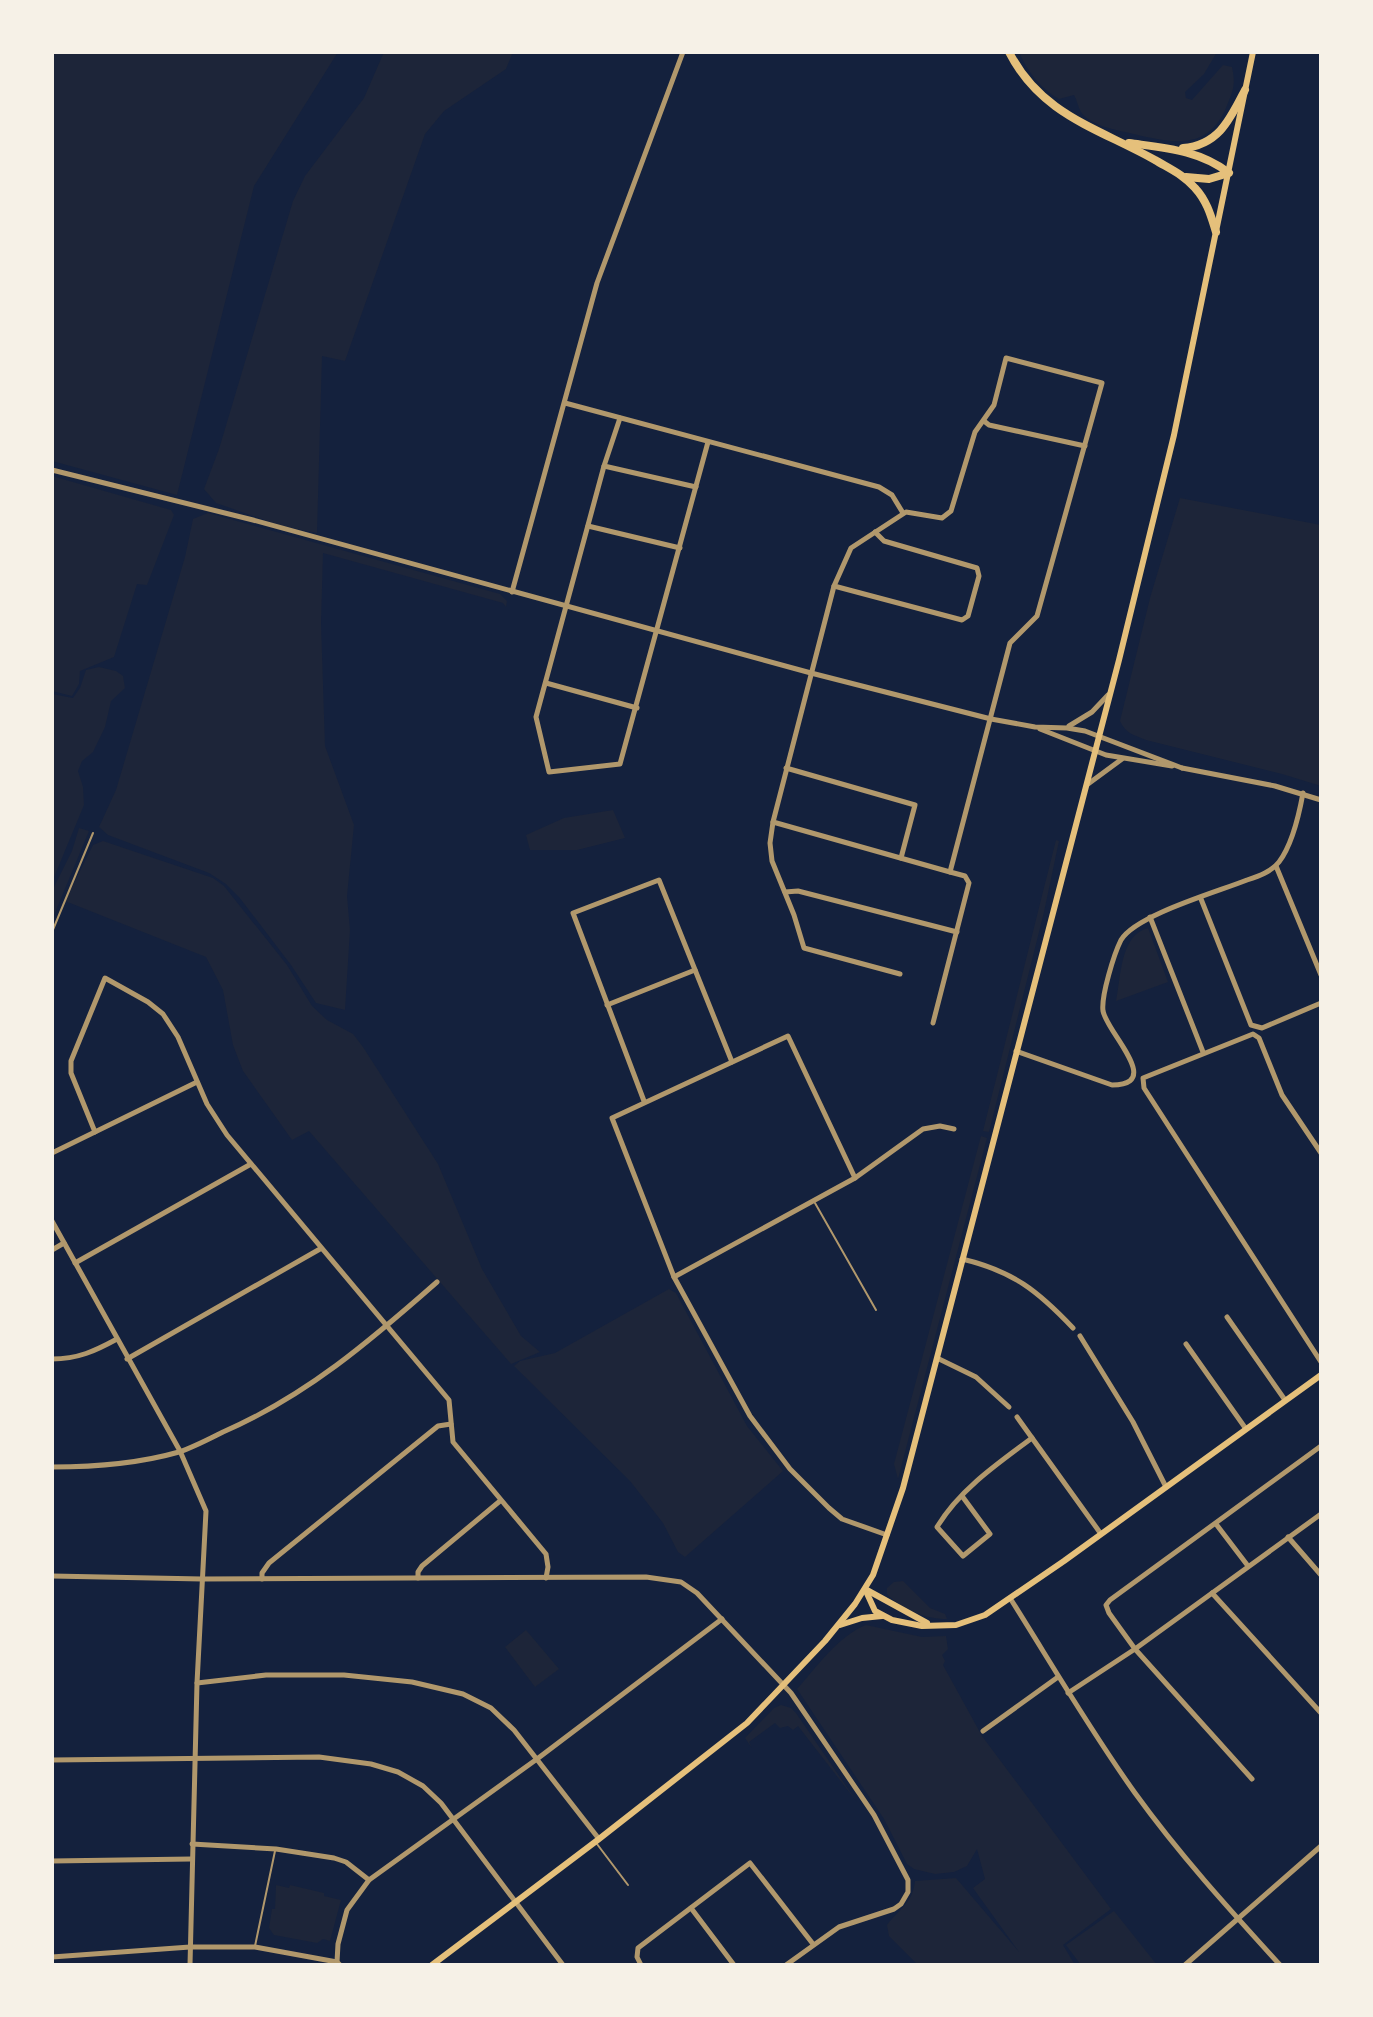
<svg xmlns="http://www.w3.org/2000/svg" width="1373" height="2017" font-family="'Crimson Pro',serif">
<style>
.green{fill:#1d2539}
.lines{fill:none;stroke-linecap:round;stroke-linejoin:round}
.service{stroke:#b1986c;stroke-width:2}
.minor{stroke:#b1986c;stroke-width:5}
.secondary{stroke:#e5c07b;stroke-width:6}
.motorway{stroke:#e5c07b;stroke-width:8}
</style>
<rect width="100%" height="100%" fill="#14213d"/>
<g class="green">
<path d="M52 52H338L254 186 177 495 52 461Z"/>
<path d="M384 52H513L506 69 444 111 425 134 345 361 322 356 317 533 282 526 216 503 204 489 219 449 293 201 305 176 364 98Z"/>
<path d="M1019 52H1217L1204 74 1185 92 1186 98 1192 100 1223 65 1232 67C1236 86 1233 91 1226 108 1206 155 1165 141 1125 132 1111 129 1089 124 1081 112 1078 107 1077 100 1074 95L1059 99C1041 89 1027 71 1019 52Z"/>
<path d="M52 476 171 510 174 515 147 585 137 584 114 657 80 671 79 684 72 696 52 691Z"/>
<path d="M1180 498 1321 525V786L1282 774 1146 740C1134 735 1125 733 1120 721L1150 598Z"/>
<path d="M208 513 500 594 507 601 506 607 503 603 323 553 321 623 325 746 354 825 347 896 350 930 345 1010 316 1003 291 965 239 897 226 884 209 873 108 835 99 827 116 790 185 557 193 519Z"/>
<path d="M99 667 116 671 123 676 125 688 111 701 105 727 93 752 82 761 78 771 83 787 84 805 52 882V694L73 698 80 688 86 670Z"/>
<path d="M613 810 625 838 577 850H530L526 835 564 818Z"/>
<path d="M79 828 89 831 52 920V891L72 851Z"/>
<path d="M1056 840 1059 841 1044 912 989 1132 983 1131Z"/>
<path d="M103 841 213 878 224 886 287 965 312 1006 327 1020 353 1034 363 1047 438 1164 482 1269 521 1336 540 1352 511 1364 309 1131 292 1140 243 1071 233 1045 223 990 206 957 65 901 93 845Z"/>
<path d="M1148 928 1168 982 1116 1001C1121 977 1120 935 1148 928Z"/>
<path d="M981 1136 987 1138 898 1479 894 1464Z"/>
<path d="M669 1289 676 1293 747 1426 783 1471 685 1557 678 1552 663 1523 630 1481 514 1366 520 1361 555 1353Z"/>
<path d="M903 1581 930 1608 945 1614 947 1619C925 1619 902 1610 887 1594V1588L894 1582Z"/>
<path d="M866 1625 922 1637 946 1636 948 1649 942 1655 945 1661 943 1665 982 1736 1111 1909 1063 1945 1075 1965H918L889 1936 887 1925C899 1909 913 1903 915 1881L956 1878 1019 1952 973 1888 985 1879 977 1849 967 1866 954 1872 935 1874 914 1869 907 1864 884 1819 797 1689C816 1668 838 1636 866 1625Z"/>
<path d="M526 1630 559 1669 535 1687 505 1647Z"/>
<path d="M781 1705 791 1708 796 1713 857 1802 798 1726 793 1730 788 1726 780 1728 775 1723 749 1742 752 1748 745 1738 774 1708Z"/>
<path d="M276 1885 289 1888 290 1885 324 1893V1896L341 1900 330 1941 323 1939 317 1943 274 1935 269 1928 272 1909H275Z"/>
<path d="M1114 1911 1157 1965H1081L1066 1945Z"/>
</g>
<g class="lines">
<g class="service">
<path d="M52 932 93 833"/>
<path d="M815 1203 876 1310"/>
<path d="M597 1844 628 1885"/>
<path d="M255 1946 275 1851"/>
</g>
<g class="minor">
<path d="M565 403 879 487 892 495 903 513"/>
<path d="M620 418 604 466 536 717 549 772 620 764 708 442"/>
<path d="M984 421 989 425 1085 446"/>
<path d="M604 466 696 487"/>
<path d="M52 470 253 520 811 673 991 719 1035 727 1067 728 1085 731 1182 768"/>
<path d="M588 526 680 548"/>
<path d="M834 586 962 620 968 616 979 576 977 568 884 541 875 532"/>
<path d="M512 592 597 283 683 52"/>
<path d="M546 683 637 708"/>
<path d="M1069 726 1092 712 1108 695"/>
<path d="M1040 729 1106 755 1172 766"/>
<path d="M786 768 915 805 901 858"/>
<path d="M1182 768 1275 786 1321 800"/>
<path d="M1088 784 1122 759"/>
<path d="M773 822 950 872"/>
<path d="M1276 866 1321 975"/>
<path d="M785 892 798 891 957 932"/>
<path d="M1201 899 1251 1025 1262 1028 1321 1003"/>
<path d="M1150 917 1203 1052"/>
<path d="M900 974 804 948 794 915 772 861 770 843 773 822 834 586 851 548 906 512 942 518 951 511 975 432 994 405 1006 358 1102 383 1037 616 1010 643 950 872 965 876 969 883 933 1023"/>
<path d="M607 1005 695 970"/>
<path d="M1016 1051 1112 1085C1164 1085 1107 1033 1103 1011 1101 996 1114 954 1121 940 1136 915 1217 892 1247 880 1259 876 1271 872 1279 862 1292 845 1299 815 1303 793"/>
<path d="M644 1101 573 913 659 880 732 1062"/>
<path d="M95 1132 71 1073V1061L105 978 148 1002 163 1014 178 1037 207 1104 227 1135 449 1400 453 1442 546 1554 548 1567 546 1578"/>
<path d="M52 1153 197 1082"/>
<path d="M1321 1153 1282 1095 1259 1038 1253 1034 1143 1078 1144 1088 1321 1362"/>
<path d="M855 1178 788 1036 612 1118 674 1277 750 1416 790 1469 829 1508 842 1519 887 1535"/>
<path d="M52 1221 180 1451 206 1511 197 1683 190 1965"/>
<path d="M52 1250 64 1243"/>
<path d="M962 1259C1013 1271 1038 1291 1073 1328"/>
<path d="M75 1263 251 1164"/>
<path d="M674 1277 855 1178 923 1129 940 1126 954 1129"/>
<path d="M1227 1317 1285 1400"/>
<path d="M1080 1336 1133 1422 1166 1487"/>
<path d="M1186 1344 1246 1429"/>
<path d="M937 1358 976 1377 1009 1407"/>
<path d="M52 1359C78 1359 95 1351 117 1339"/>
<path d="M127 1359 320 1249"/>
<path d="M1017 1417 1101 1534"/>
<path d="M52 1467C95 1467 137 1464 179 1452 194 1447 209 1439 223 1432 306 1396 370 1341 437 1282"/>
<path d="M962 1496 990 1534 963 1556 937 1527C959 1490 998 1463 1032 1438"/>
<path d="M1216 1524 1248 1566"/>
<path d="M1288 1537 1321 1575"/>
<path d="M52 1576 202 1579 646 1577 681 1582 697 1593 791 1693 874 1815 908 1880V1892L901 1904 894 1909 839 1927 786 1965"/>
<path d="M418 1578V1572L422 1566 500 1501"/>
<path d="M262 1579V1573L269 1563 438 1426 451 1424"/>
<path d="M1212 1593 1321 1713"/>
<path d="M1010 1598C1051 1663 1090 1730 1135 1793 1179 1854 1230 1910 1280 1965"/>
<path d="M197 1683 266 1675H344L412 1682 463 1694 491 1708 514 1730 599 1839"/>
<path d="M1068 1693 1135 1649 1321 1514"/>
<path d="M983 1731 1058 1677"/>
<path d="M52 1760 319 1757 371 1764 398 1772 423 1786 441 1803 563 1965"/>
<path d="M1252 1779 1135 1649 1109 1613 1106 1605 1110 1600 1321 1446"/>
<path d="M192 1844 276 1849 334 1858 346 1862 369 1880"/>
<path d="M52 1861 191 1859"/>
<path d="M691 1908 734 1965"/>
<path d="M52 1957 190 1947H255L337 1962"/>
<path d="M340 1965 337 1962 338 1944 347 1910 369 1880 537 1759 722 1619"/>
<path d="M641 1965 637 1957 638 1948 750 1863 813 1944"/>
<path d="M1185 1965 1321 1846"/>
</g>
<g class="secondary">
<path d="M865 1589 875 1611 892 1620 922 1626 956 1625 985 1615 1064 1561 1321 1375"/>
<path d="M865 1589 927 1623"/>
<path d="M840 1625 862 1618 882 1616"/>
<path d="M432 1965 599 1839 747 1723 825 1641 855 1604 873 1575 903 1488 1119 660 1174 435 1253 52"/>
</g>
<g class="motorway">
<path d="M1009 52C1041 115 1098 128 1155 160 1170 169 1184 175 1195 188 1207 201 1211 216 1216 232"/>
<path d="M1129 143C1165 148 1199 150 1229 173L1209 179 1186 177"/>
<path d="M1183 148C1219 145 1230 119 1245 90"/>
</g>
</g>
<rect width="1373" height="2017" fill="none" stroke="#f6f1e7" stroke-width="108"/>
</svg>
